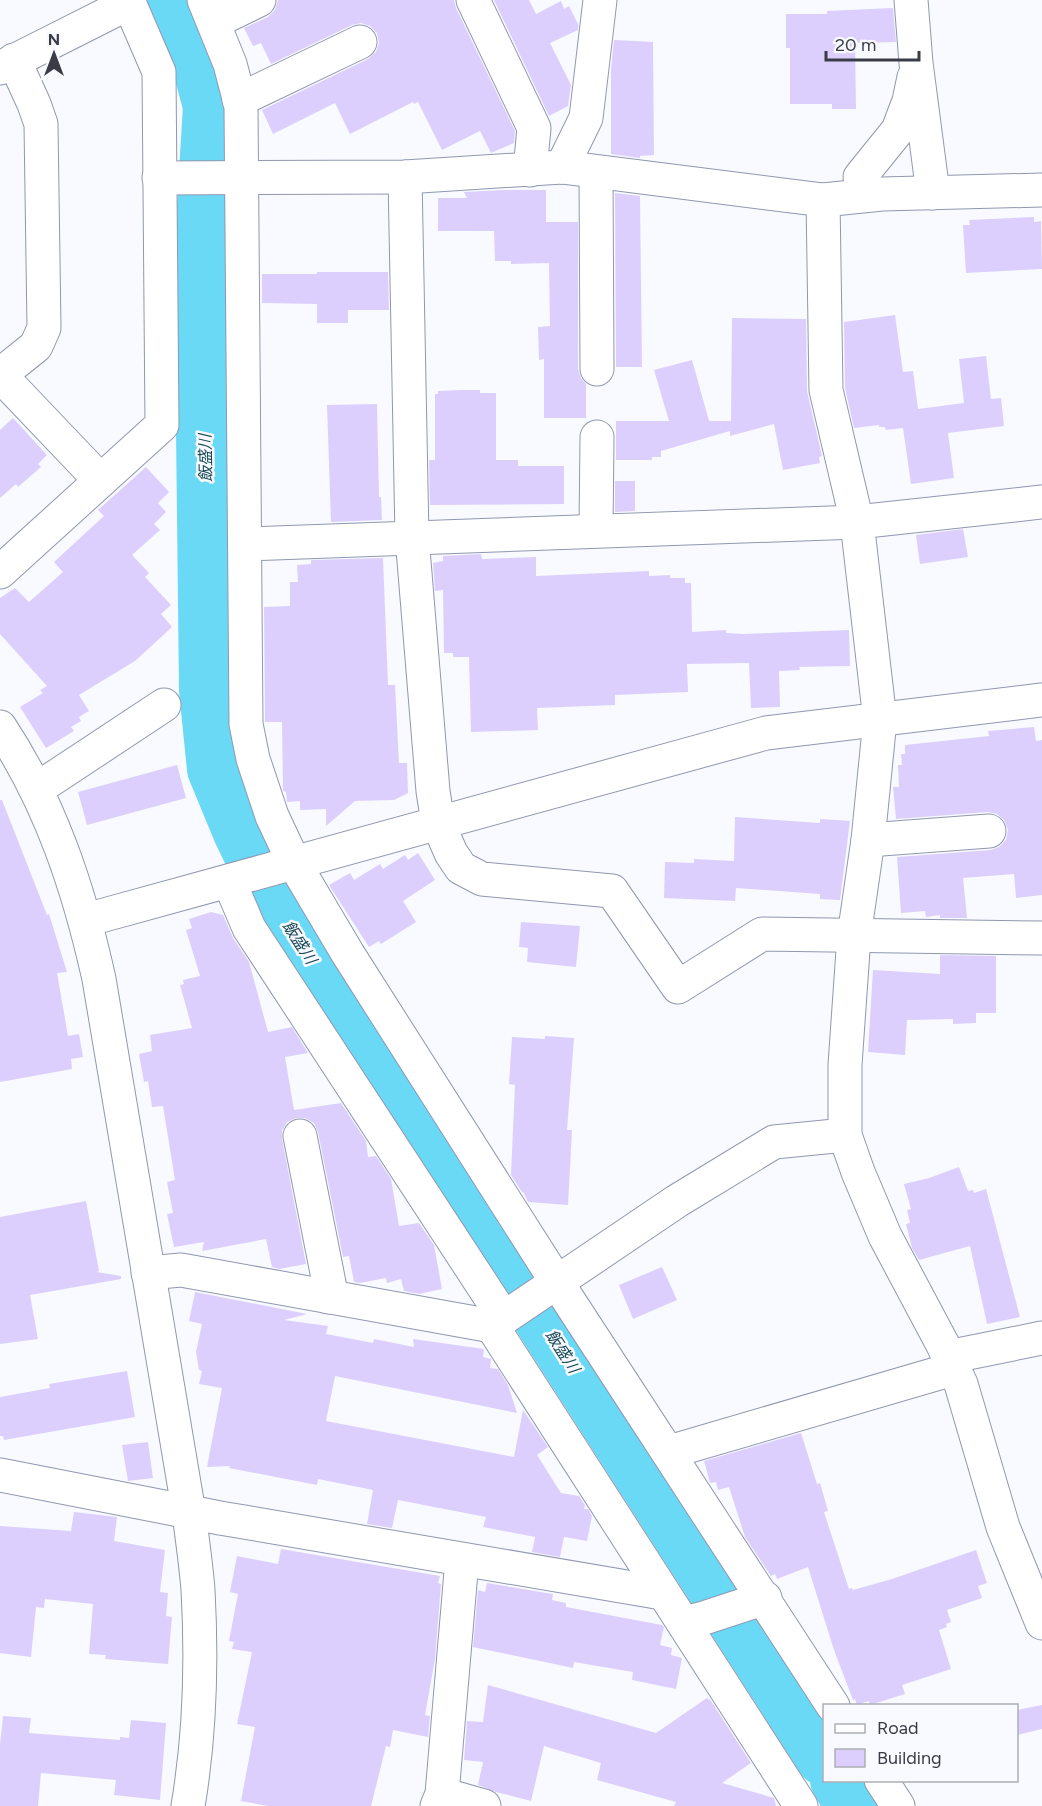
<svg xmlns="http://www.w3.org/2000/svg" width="1042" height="1806" font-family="Figtree,'Noto Sans JP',sans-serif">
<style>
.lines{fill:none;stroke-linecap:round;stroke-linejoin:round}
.river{stroke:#6ad9f6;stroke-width:56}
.building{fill:#ddcffd}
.minor-casing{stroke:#9097b0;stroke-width:35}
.minor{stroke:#fff;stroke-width:33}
.labels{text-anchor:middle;stroke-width:5;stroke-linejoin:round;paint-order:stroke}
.water-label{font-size:16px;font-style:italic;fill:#184955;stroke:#f8faff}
</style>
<rect width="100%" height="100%" fill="#f8faff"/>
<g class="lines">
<g class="river">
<path d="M171 0 198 57 211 106 202 255 207 690 215 769 241 832 277 907 824 1758"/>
<path d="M838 1780 853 1806"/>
</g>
</g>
<g class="building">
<path d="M278 0H454L456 8 515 131 514 143 491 153 480 131 442 150 418 102 414 104 413 102 350 134 335 103 273 134 262 110 368 59 376 52 379 43 377 33 370 26 361 23 352 25 271 64 261 43 253 46 244 28 268 17 275 10Z"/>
<path d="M494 0H529L536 14 561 1 564 9 569 6 578 24V30L550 43 571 85 568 106 549 116Z"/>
<path d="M893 8 896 42 855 43 856 109H832V104H790V48H786V14H827V11Z"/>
<path d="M614 40 653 42 654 155 640 156V158L611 154V70Z"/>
<path d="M503 190H546V222H578V369L581 378 586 384V418H544V359L539 360 538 327 550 326 549 263 511 264V261H495L494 231H438V198H467L464 192Z"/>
<path d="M615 193 640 196 642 367H616Z"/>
<path d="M1034 217V222L1041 221 1042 269 966 273 963 225H970L969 220Z"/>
<path d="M317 272H388L389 310H348V323H317V304L262 303V274H317Z"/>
<path d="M895 315 903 372 913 371 918 409 964 403 959 359 986 356 991 399 1001 398 1004 426 948 433 954 478 911 484 903 428 886 430 885 427H879V425L854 428 845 388 844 322Z"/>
<path d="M732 318 806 319 807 391 822 456 819 457 820 463 783 470 774 424 730 436V431L661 451V457H652V460H616V421H669L654 370 692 360 709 421H731Z"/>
<path d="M461 390H480V393H496V460H518V466H564V504L430 505 429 460H435V394H438V391Z"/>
<path d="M377 404 379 497H381L382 520 331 522 327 405Z"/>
<path d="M13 418 47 455 38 464 41 467 18 487 16 484 0 498V430Z"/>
<path d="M146 467 169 492 158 503 166 512 154 524 160 530 132 555 149 573 145 577 171 605 161 614 172 627 135 661 79 695 89 711 79 717 81 721 71 727 74 731 46 748 20 707 43 693 40 690 47 686 0 634V598L15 588 29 602 63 572 54 562 104 516 98 510Z"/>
<path d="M615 481H635V511L615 512Z"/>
<path d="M963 529 968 557 920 564 916 535Z"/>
<path d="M481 554 482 559 536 557V576L649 571V576L670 575V578H685V583H691L692 632 726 630V633L744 634 849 630 850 666 799 667 800 670 779 671 780 707 751 708 749 663 687 664 688 692 615 695V705L537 708 538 730 471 732 469 657H453V653H444L443 590 435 591 433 563 443 561V556Z"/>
<path d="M383 558 388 685H395L399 763H407L408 793 394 800 355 801 326 826V809L300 810V801L287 802 286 792 283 791 282 722H265L264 607 290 606V582H298L297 565 311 564V560Z"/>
<path d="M1034 727 1036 741 1042 740V895L1016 898 1014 874 963 878 967 918H940V915L926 917 925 911 901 913 897 857 991 850 999 847 1006 840 1008 830 1004 820 997 814 988 812 896 819 893 787H899L898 765H902L901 754H905V745L989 736 988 731Z"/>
<path d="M177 765 186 798 87 825 78 792Z"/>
<path d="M0 800H2L47 915 49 914 67 972 57 973 68 1036 79 1034 83 1057 71 1059 72 1069 0 1082Z"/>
<path d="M735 817 820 823V819L850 821 840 900 820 899V894L736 888 735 901 664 898 665 862 694 863V859L734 861Z"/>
<path d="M418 853 435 880 403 901 416 922 381 944 379 941 369 947 329 885 350 873 354 880 380 864 383 869 405 855 408 860Z"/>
<path d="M211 912 223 915 233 938 249 962 268 1032 292 1027 308 1053 285 1057 294 1110 341 1103 366 1141 368 1157 376 1156 391 1179 399 1226 419 1223 434 1245 442 1289 419 1294 404 1291 401 1279 387 1283 386 1278 360 1283 354 1282 349 1256 343 1257 318 1132 314 1123 305 1118H296L287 1122 282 1131V1139L306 1264 279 1269 272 1267 266 1239 202 1251 204 1242 174 1247 167 1214 173 1213 167 1182 175 1180 163 1106 152 1107 148 1081 144 1082 139 1054 152 1051 150 1035 192 1028 180 985 184 984 183 980 200 976 186 930 192 928 189 919Z"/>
<path d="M521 922 580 926 576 967 527 962 528 948 519 947Z"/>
<path d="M940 955 996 956V1013H976V1023L953 1024V1019L907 1020 905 1055 868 1052 873 970 940 974Z"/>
<path d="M545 1036 574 1038 567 1130H572L568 1205 528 1202 524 1193 522 1192 511 1175 515 1085 509 1084 512 1037 545 1039Z"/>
<path d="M959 1167 968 1191 973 1190 974 1193 986 1189 1020 1317 987 1324 970 1246 919 1260 912 1248 906 1224 910 1223 907 1210 911 1209 904 1184 929 1178Z"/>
<path d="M86 1201 99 1271 97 1272 121 1276V1279L30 1295 38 1339 0 1344V1217Z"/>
<path d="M662 1267 677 1300 633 1319 619 1285Z"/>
<path d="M195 1292 307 1314 284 1320 328 1326 326 1334 373 1343 374 1339 414 1347 413 1339 484 1349 483 1357 491 1359 490 1368 498 1369 508 1385 517 1413 335 1376 326 1421 514 1457 523 1410 548 1447 537 1455 561 1493 579 1496 585 1505 584 1509H588L592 1516 587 1541 564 1537 560 1557 532 1552 535 1537 483 1527 486 1517 398 1500 392 1528 367 1524 373 1490 318 1479 317 1485 229 1468 230 1466 207 1467 222 1388 199 1384 202 1371 199 1370 196 1352 202 1324 189 1321Z"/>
<path d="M127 1371 135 1417 4 1440 3 1436H0V1397L50 1388 49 1384Z"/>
<path d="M801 1433 817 1484 820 1483 828 1511 824 1512 849 1589 852 1588 853 1590 892 1579 976 1550 987 1583 978 1586 982 1598 947 1610 951 1622 946 1624 947 1627 939 1630 951 1669 902 1685 905 1694 870 1705 869 1701 857 1705 855 1699 853 1700 834 1650 808 1567 777 1579 775 1574 771 1576 745 1537 729 1487 718 1490 716 1482 710 1483 704 1461Z"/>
<path d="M148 1442 153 1478 128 1481 122 1445Z"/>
<path d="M74 1512 117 1517 114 1541 165 1550 160 1592 168 1593 166 1616 172 1617 168 1664 105 1659 106 1655 89 1654 93 1604 45 1599 44 1608 36 1607 31 1657 0 1653V1526L71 1531Z"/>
<path d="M281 1549 440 1576 438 1583 441 1584 435 1659 425 1715 430 1716 428 1737 393 1730 390 1747 386 1746 371 1806H268L241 1801 255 1727 237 1724 252 1652 232 1649 234 1642 229 1641 238 1594 230 1592 237 1556 278 1564Z"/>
<path d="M487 1583 553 1594 552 1600 566 1603V1607L662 1625 664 1627 660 1645 672 1648 671 1655 682 1658 676 1689 632 1680 633 1672 574 1662 573 1668 473 1647 478 1590 485 1592Z"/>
<path d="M488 1685 656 1733 707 1698 711 1701 751 1763 722 1783 774 1798 776 1806H674L676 1802 597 1780 601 1763 544 1746 531 1801 496 1792 478 1785 483 1762 464 1760 467 1721 483 1722Z"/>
<path d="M1042 1705V1729L1017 1735V1710Z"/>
<path d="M3 1716 31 1718 29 1733 120 1740V1737L129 1738 131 1720 166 1723 160 1800 114 1795 116 1780 41 1773 38 1806H0V1744Z"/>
</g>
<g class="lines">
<defs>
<g id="minor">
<path d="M204 0 230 64 241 106 246 724 253 759 272 816 294 863 348 954 556 1281 833 1706"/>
<path d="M473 0 534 128 530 170"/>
<path d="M911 0 916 63 933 193"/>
<path d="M214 22 259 0"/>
<path d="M0 68 129 3"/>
<path d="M239 100 360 42"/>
<path d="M562 167 586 118 600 0"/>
<path d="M596 172 597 369"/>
<path d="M405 177 412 537 433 791 438 823 451 853 461 868 482 879 612 891 678 987 762 934 1042 938"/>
<path d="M860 177 898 130 909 101 914 77"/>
<path d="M159 178 405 177 562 167 823 200 826 390 857 522 880 720 868 840 854 936 845 1065V1135L858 1172 885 1236 943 1345 961 1384 1003 1527 1042 1623"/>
<path d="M823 200 882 194 1042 190"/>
<path d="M0 375 36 346 44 328 41 124 34 104 14 60"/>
<path d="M0 375 100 480"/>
<path d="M596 530 597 437"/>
<path d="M245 544 857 522 1042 502"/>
<path d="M0 572 162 425 159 72 128 0"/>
<path d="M0 727C51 804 79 889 99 979L189 1513C192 1538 196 1564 198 1590 202 1662 200 1735 188 1806"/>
<path d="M37 789 164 705"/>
<path d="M868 840 989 831"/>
<path d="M229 881 249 928 504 1318"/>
<path d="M86 920 766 733 1042 700"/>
<path d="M300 1136 330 1288 328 1297"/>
<path d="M148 1273 181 1270 492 1326 677 1201 774 1142 845 1135"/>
<path d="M492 1326 801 1806"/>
<path d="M948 1357 1042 1338"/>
<path d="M669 1452 953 1369"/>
<path d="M0 1475 220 1518 662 1593"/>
<path d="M684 1623 704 1618 765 1598"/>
<path d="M881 1780 898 1806"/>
<path d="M442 1794 484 1806"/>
<path d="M437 1806 442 1794 462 1560"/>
</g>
</defs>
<use href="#minor" class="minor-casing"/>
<use href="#minor" class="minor"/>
</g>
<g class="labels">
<g class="water-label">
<text transform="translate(205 458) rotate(-91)" y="6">飯盛川</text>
<text transform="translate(300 942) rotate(57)" y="6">飯盛川</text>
<text transform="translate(563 1351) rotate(57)" y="6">飯盛川</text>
</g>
</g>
<rect x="823" y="1704" width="195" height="78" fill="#f8faff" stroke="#acaeb5" stroke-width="1.5"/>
<rect x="835" y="1724" width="30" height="9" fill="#ffffff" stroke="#acaeb5" stroke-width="1.5"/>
<text x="877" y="1734" font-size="18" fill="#393c46">Road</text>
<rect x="835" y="1749" width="30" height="18" fill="#ddcffd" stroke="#acaeb5" stroke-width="1.5"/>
<text x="877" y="1764" font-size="18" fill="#393c46">Building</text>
<g transform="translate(54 54)" stroke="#f8faff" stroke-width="4.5" paint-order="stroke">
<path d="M0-4.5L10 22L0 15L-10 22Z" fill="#393c46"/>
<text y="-9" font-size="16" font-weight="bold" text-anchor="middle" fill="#393c46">N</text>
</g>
<path d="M826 51v9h93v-9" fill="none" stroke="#393c46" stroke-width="3"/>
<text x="835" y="51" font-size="18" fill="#393c46" stroke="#f8faff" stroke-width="4.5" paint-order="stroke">20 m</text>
</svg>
